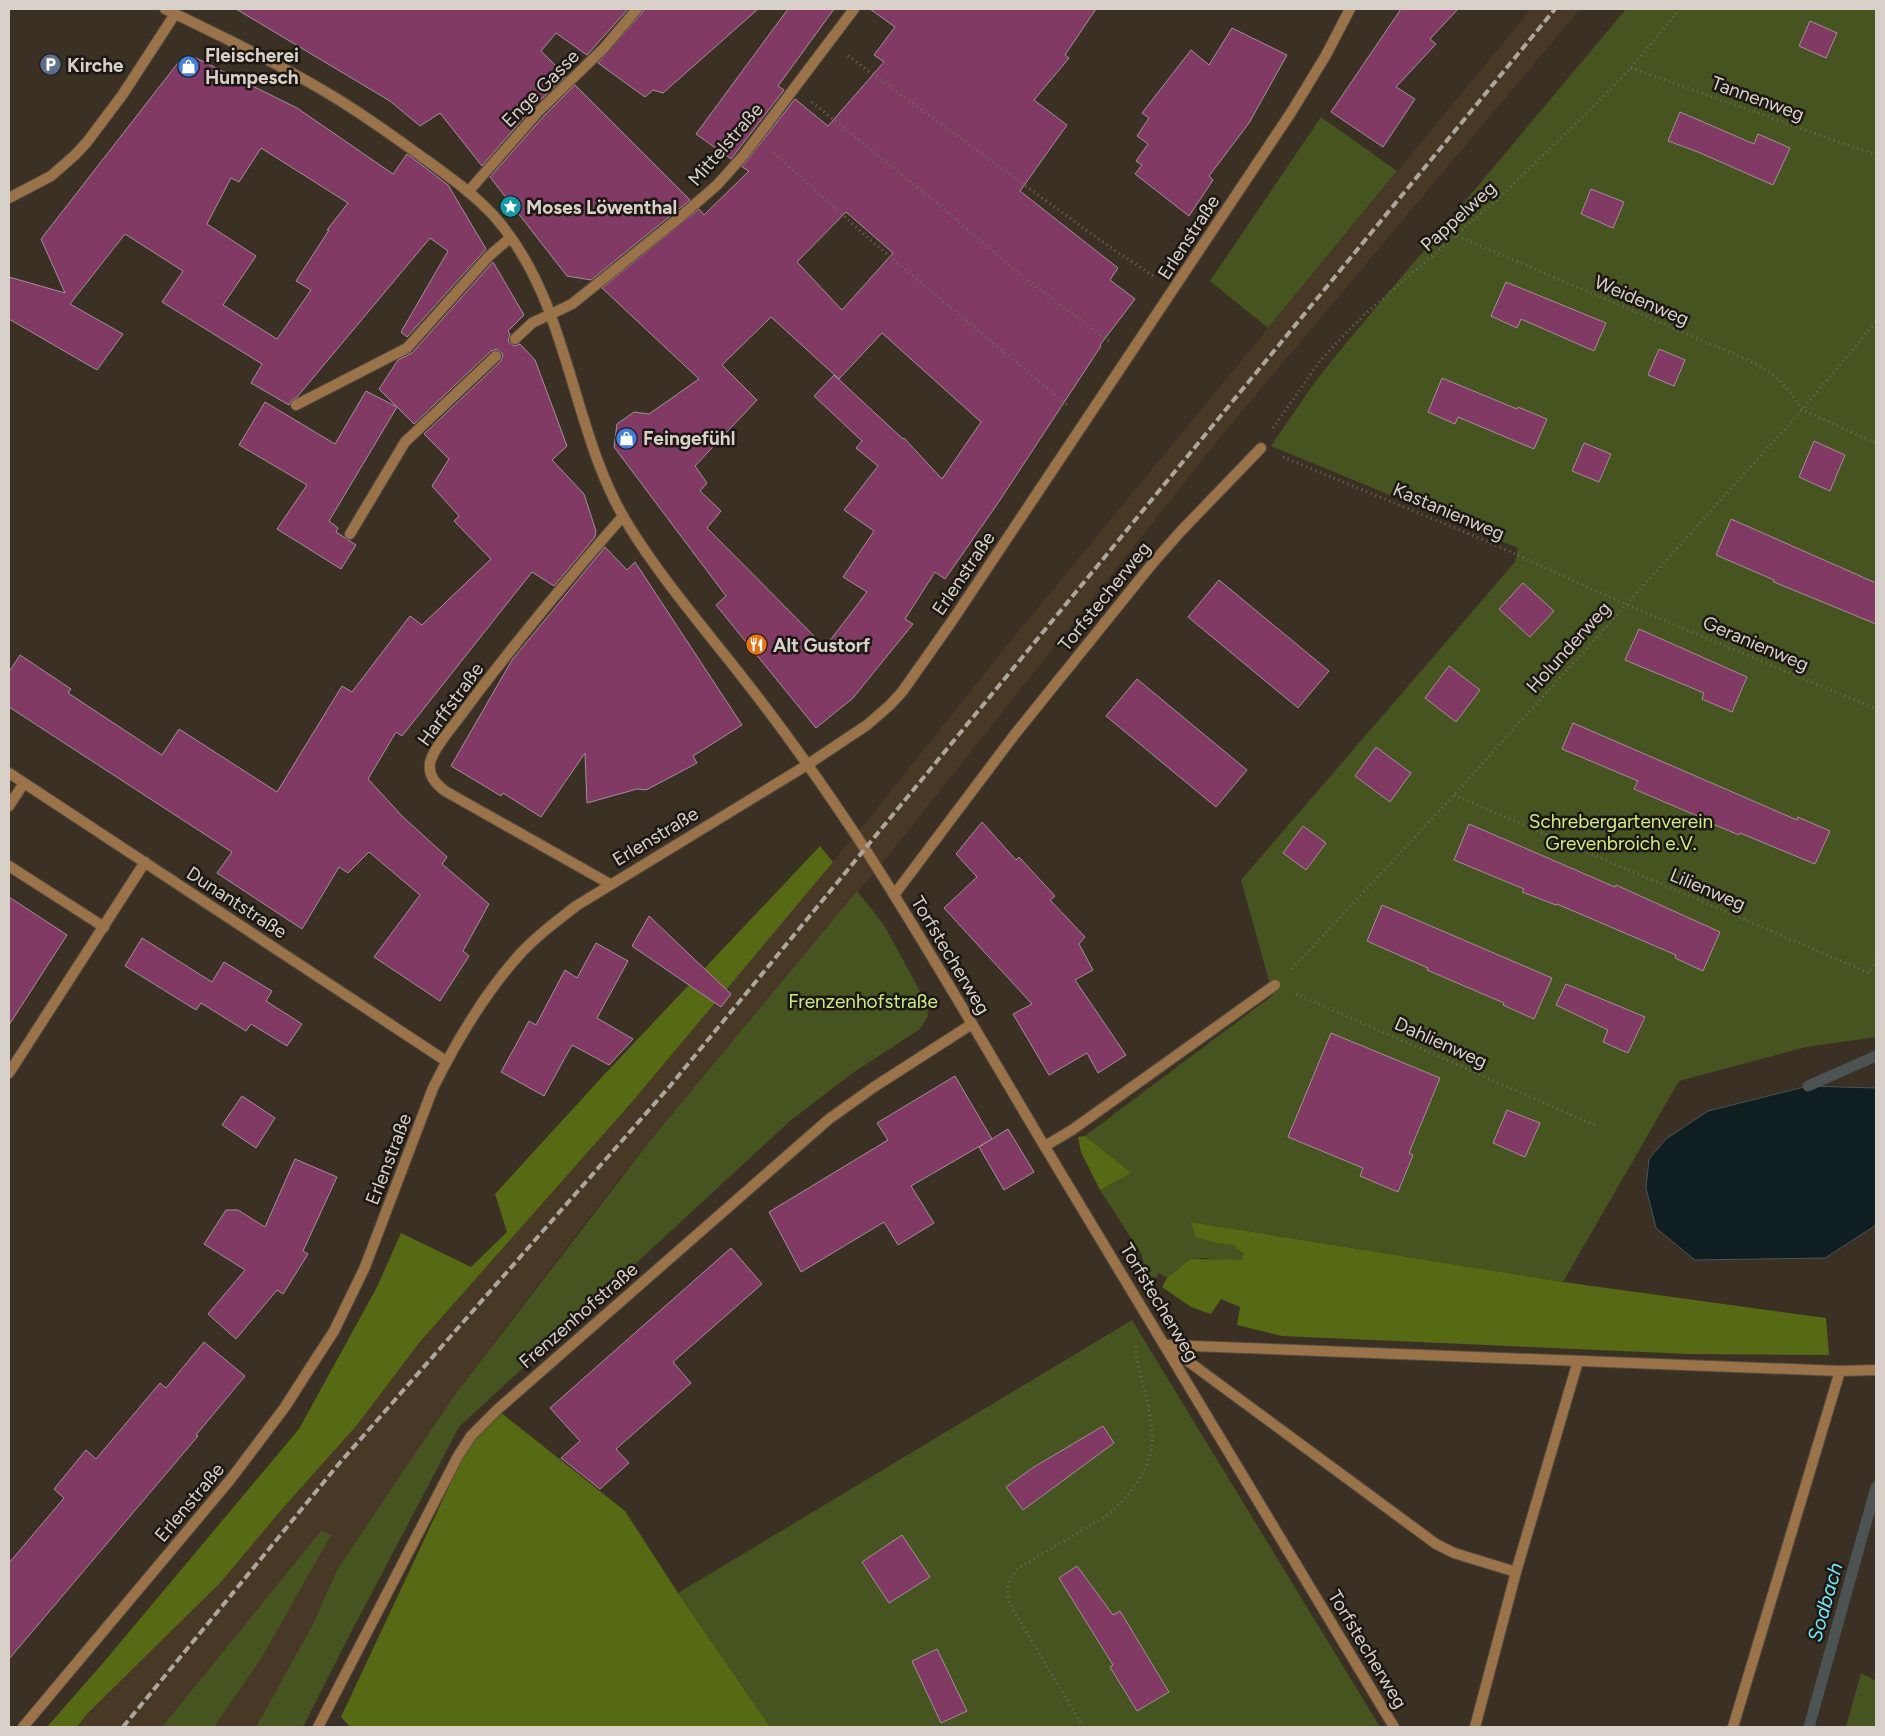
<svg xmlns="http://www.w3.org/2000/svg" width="1885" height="1736" font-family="Figtree,sans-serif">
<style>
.built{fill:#473926}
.green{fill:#46541f}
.forest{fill:#566a13}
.water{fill:#0f1f21;stroke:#4b5453}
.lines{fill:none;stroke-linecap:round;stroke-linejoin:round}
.stream{stroke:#4b5453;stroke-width:11}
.building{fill:#813a63;stroke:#a39099;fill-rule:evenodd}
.service-casing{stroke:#564d41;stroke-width:12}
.minor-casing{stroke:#564d41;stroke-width:12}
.path{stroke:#70685c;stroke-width:3;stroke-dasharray:1 4;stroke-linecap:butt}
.service{stroke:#9b7349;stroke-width:10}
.minor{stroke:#9b7349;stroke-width:10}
.rail{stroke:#ada69c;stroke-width:4;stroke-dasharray:8 4;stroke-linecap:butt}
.labels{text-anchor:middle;stroke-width:5;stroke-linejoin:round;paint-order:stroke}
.poi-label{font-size:19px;font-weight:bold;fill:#d7d1c9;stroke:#1d1813;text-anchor:start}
.street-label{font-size:19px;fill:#d7d1c9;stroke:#1d1813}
.park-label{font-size:19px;fill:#ceed7f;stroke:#1d1813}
.water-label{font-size:20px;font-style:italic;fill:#6eebfa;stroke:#1d1813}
</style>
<rect width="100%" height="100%" fill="#3a3023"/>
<path class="built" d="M1531 9H1580L1219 439 893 850 649 1142 598 1206 454 1396 338 1568 312 1626 256 1727H77L86 1715 220 1583 283 1508 357 1425 419 1343 632 1102 871 816 1004 649Z"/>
<g class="green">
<path d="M1626 9H1876V1037L1806 1047 1679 1081 1563 1282 1192 1222 1217 1243 1235 1245 1244 1254 1241 1260 1222 1261 1205 1258 1190 1259 1167 1278 1159 1273 1154 1281 1146 1275 1142 1255 1100 1190 1130 1173 1085 1136 1273 995 1241 880 1515 562 1518 548 1271 446 1312 386 1337 354Z"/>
<path d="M1321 117 1397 171 1268 328 1210 281Z"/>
<path d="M857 891 884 925 927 1004 928 1016 920 1029 854 1072 790 1121 459 1427 346 1642 303 1727H256L312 1626 338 1568 454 1396 649 1142Z"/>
<path d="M1132 1320 1380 1727H770L678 1593Z"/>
<path d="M321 1531 331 1535 262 1657 214 1727H162Z"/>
<path d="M1861 1673 1876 1681V1727H1846Z"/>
</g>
<g class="forest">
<path d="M820 846 833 862 632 1102 419 1343 357 1425 283 1508 220 1583 86 1715 77 1727H47L103 1663 299 1429 377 1287 401 1233 471 1267 507 1232 495 1194 602 1077Z"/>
<path d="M1085 1136 1131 1173 1100 1190 1081 1152 1078 1137Z"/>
<path d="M1191 1222 1563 1282 1826 1318 1829 1355 1689 1354 1282 1336 1237 1325 1240 1307 1221 1299 1211 1314 1191 1307 1162 1287 1167 1278 1190 1259 1241 1260 1244 1254 1234 1245 1217 1243 1196 1237Z"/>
<path d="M500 1412 625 1511 678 1593 770 1727H350L341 1717 468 1446Z"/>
</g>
<path class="water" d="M1808 1086 1876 1088V1224L1873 1227 1825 1258 1695 1260 1656 1228 1646 1188 1649 1159 1666 1139 1708 1111Z"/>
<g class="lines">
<g class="stream">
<path d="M1808 1086 1876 1056"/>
<path d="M1809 1727 1876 1487"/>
</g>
</g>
<g class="building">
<path d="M236 9H628L587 55 556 33 541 51 566 76 533 107 482 166 440 113 420 126 390 101Z"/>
<path d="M644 9H758L663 93 653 90 645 97 598 63 642 13Z"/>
<path d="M788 9H834L778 86 784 90 731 159 696 134Z"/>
<path d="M870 9H1096L1065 55 1069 58 1034 100 1067 125 1020 191 1118 268 1110 280 1135 299 1100 345 1101 346 998 503 945 579 935 572 905 619 913 624 853 698 816 728 716 605 726 596 614 447 617 424 634 412 649 414 699 379 602 288 699 209 704 215 749 171 742 167 795 99 828 126 884 62 874 55 895 27ZM846 212 893 253 842 310 797 262ZM771 317 839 379 882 333 981 422 942 479 904 438 903 439 834 375 814 396 862 441 856 448 878 466 844 510 874 531 843 577 867 592 825 647 707 528 721 511 700 491 707 483 695 466 757 400 722 365Z"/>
<path d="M1401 9H1458L1430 39 1436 44 1396 87 1415 99 1383 147 1331 112Z"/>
<path d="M1810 21 1837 33 1826 58 1799 46Z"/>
<path d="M1232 28 1287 55 1249 123 1209 176 1213 180 1189 216 1135 174 1142 165 1136 161 1148 144 1137 136 1149 118 1142 113 1191 50 1209 65Z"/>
<path d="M194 57 297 108 393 174 407 154 448 185 486 249 407 337 401 332 448 251 430 238 297 397 291 401 289 405 251 383 262 364 162 302 183 271 125 234 70 304 123 334 97 370 9 319V277L65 293 41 239 181 59ZM261 148 348 203 327 230H329L296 281 311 290 277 339 223 305 256 256 207 224 231 178 239 182Z"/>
<path d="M575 85 690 200 591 280 567 276 490 177 543 117Z"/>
<path d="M1680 112 1754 144 1758 134 1790 148 1773 185 1698 152 1668 141Z"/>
<path d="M1591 189 1624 202 1613 228 1581 214Z"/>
<path d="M493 262 524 315 508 331 510 334 508 341 514 346 520 344 535 360 567 446 552 460 584 494 596 531 595 537 554 586 532 572 402 736 396 732 368 779 403 817 447 857 442 864 489 904 463 951 469 956 440 1001 374 957 420 895 369 852 348 873 339 867 302 929 217 873 232 852 9 707V672L20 655 71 689 68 693 162 755 179 729 277 792 342 686 352 692 410 616 422 625 491 559 454 521 459 516 432 486 449 459 424 434 501 361 503 354 497 349 491 351 414 424 397 407 329 521 338 528 336 532 356 545 341 569 277 529 307 485 239 445 265 402 335 444 366 391 397 407 379 389 398 360 412 353Z"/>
<path d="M1506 282 1606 323 1594 351 1521 319 1517 328 1491 316Z"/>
<path d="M1659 349 1685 360 1674 386 1648 375Z"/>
<path d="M1442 378 1517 409 1518 407 1547 419 1534 449 1458 417 1455 424 1428 412Z"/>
<path d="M1814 441 1845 455 1830 491 1799 477Z"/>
<path d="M1584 443 1611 454 1599 482 1572 471Z"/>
<path d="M1731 519 1876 583V624L1774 582V580L1716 555Z"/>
<path d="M605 547 627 570 635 562 742 725 693 756 697 763 667 779 646 790 637 789 587 803 585 753 541 817 503 793 501 796 451 766 512 660Z"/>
<path d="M1219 580 1329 671 1298 708 1188 617Z"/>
<path d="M1523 583 1554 611 1530 637 1499 609Z"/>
<path d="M1639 629 1747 677 1732 712 1702 699 1704 693 1625 660Z"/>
<path d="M1449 666 1480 690 1456 722 1425 698Z"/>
<path d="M1137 679 1247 770 1216 807 1106 716Z"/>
<path d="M1573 723 1797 820 1798 817 1830 831 1815 864 1740 833 1739 835 1708 822 1709 821 1634 789 1638 781 1562 749Z"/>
<path d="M1376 747 1411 773 1390 802 1355 776Z"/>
<path d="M982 822 1016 860 1019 857 1055 896 1050 900 1085 937 1079 944 1093 970 1075 980 1126 1055 1098 1073 1087 1053 1049 1075 1013 1014 1032 1004 944 908 977 877 956 854Z"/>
<path d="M1469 824 1615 887 1616 885 1720 932 1703 971 1675 958 1676 955 1557 904 1556 905 1522 892 1524 889 1454 860Z"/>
<path d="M1303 826 1326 843 1306 870 1283 853Z"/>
<path d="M9 897 67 935 9 1025Z"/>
<path d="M1382 905 1552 978 1534 1019 1503 1005 1504 1003 1427 970 1428 968 1367 941Z"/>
<path d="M649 916 731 994 721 1007 632 946Z"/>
<path d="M142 938 212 982 224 962 272 991 266 1001 302 1024 287 1046 251 1024 246 1031 201 1003 196 1010 125 966Z"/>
<path d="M596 943 628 961 597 1018 633 1039 609 1065 572 1045 544 1096 501 1072 529 1021 536 1025 565 970 577 978Z"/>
<path d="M1566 984 1645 1017 1628 1053 1603 1042 1608 1030 1556 1005Z"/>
<path d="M1331 1033 1440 1078 1409 1153 1413 1155 1398 1192 1360 1176 1363 1168 1288 1137Z"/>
<path d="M955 1076 992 1139 911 1186 934 1223 898 1245 884 1222 801 1272 769 1212 888 1140 877 1123Z"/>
<path d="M242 1096 275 1118 256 1148 222 1125Z"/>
<path d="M1507 1110 1540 1123 1525 1157 1493 1143Z"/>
<path d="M1008 1129 1034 1172 1004 1190 979 1147Z"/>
<path d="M295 1159 337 1177 303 1251 308 1254 283 1294 277 1290 236 1339 208 1314 245 1270 204 1244 226 1210H238L265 1227Z"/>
<path d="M731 1248 762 1284 673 1362 691 1383 616 1449 629 1463 600 1489 561 1458 580 1441 550 1408Z"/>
<path d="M204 1342 245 1376 196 1435 198 1436 9 1659V1563L64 1498 54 1489 86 1450 96 1459 160 1383 166 1388Z"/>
<path d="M1103 1426 1114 1443 1023 1510 1006 1487 1034 1467Z"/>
<path d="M902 1535 930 1577 889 1603 862 1562Z"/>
<path d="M1077 1566 1113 1615 1120 1611 1169 1692 1137 1711 1110 1667 1113 1665 1059 1578Z"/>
<path d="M937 1649 967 1711 941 1723 912 1661Z"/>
</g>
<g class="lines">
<defs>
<g id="service">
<path d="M515 339 532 323 551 314"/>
<path d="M296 405 407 348 489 256 510 238"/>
<path d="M350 534 405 442 496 356"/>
<path d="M9 806 24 783"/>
<path d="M9 866 104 927"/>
<path d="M894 895 1015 734 1152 564 1181 531 1261 448"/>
<path d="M9 1073 145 862"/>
<path d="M1045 1146 1072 1130 1275 985"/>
<path d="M1166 1345 1436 1544 1454 1553 1516 1572 1475 1727"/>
<path d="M1516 1572 1578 1361"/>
<path d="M1733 1727 1840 1371"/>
</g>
<g id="minor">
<path d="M165 9C217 34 269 59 319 88 354 108 386 131 418 154 444 173 472 192 494 216 573 305 569 434 632 531 667 586 710 635 750 687 792 741 831 797 869 855 929 949 985 1046 1042 1142 1160 1337 1277 1532 1394 1727"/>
<path d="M468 192 538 112 604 48 637 9"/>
<path d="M9 198 51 176 75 155 87 142 123 94 175 14"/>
<path d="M551 314 572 304 679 218 717 185 743 156 854 9"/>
<path d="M9 773 446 1061"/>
<path d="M610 884 445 791C436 784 428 776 430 763 433 748 452 728 461 715 512 646 567 580 623 516"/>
<path d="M1166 1345 1840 1371 1876 1370"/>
<path d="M23 1727 230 1480 285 1407 308 1371 334 1331 365 1267 433 1088C456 1042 486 991 521 953 537 935 557 921 576 906L807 765 867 725 890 705 902 692 952 621 1292 111 1326 55 1350 9"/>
<path d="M318 1727 458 1456 471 1436 498 1409 829 1119 874 1087 972 1024"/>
</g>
</defs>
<use href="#service" class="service-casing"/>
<use href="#minor" class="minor-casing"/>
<g class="path">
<path d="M848 56 1097 238 1153 276"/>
<path d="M1631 68 1876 155"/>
<path d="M812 102 938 204 1024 278 1109 341"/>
<path d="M774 153 868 238 1067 405"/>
<path d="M1457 236 1748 360 1774 375 1791 393 1802 410 1876 443"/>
<path d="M1273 428 1320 361 1342 337 1364 315 1500 197 1597 103 1631 68 1680 9"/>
<path d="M1283 457 1491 543 1625 604 1876 709"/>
<path d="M1454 795 1869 973 1876 959"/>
<path d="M1292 969 1454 795 1802 410 1876 322"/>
<path d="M1296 994 1595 1125"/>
<path d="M1083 1727 1010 1604C1005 1589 1008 1577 1020 1567L1106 1516C1127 1499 1149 1473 1152 1445 1153 1435 1151 1421 1149 1410 1146 1388 1136 1368 1136 1346"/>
</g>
<use href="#service" class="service"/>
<use href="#minor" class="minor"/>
<path class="rail" d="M123 1727 337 1466 670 1086 1555 9"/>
</g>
<defs>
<symbol id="parking-disc" viewBox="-11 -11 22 22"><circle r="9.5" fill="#5c6f8a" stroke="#1d1813"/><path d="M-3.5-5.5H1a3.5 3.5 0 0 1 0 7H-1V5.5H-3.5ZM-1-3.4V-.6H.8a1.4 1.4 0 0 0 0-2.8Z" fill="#fff"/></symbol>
<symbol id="shop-disc" viewBox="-11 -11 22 22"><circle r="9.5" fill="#3f7fe0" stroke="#1d1813"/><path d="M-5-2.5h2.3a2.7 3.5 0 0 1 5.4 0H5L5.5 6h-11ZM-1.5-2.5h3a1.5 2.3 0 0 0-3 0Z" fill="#fff"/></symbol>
<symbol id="sight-disc" viewBox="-11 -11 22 22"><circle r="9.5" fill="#0f9aa8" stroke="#1d1813"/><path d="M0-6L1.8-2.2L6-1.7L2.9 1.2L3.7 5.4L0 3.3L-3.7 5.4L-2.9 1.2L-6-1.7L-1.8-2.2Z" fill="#fff"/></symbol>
<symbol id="restaurant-disc" viewBox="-11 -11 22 22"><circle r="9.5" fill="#e8710a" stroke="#1d1813"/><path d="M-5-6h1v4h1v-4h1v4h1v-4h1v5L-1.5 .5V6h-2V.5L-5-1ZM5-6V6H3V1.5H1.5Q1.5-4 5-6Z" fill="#fff"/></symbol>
</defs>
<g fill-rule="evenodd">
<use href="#parking-disc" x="38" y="52" width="25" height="25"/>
<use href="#shop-disc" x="176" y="54" width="25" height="25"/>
<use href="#sight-disc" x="498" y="194" width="25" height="25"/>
<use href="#shop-disc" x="614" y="426" width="25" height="25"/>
<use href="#restaurant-disc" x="744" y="632" width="25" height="25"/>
</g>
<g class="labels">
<g class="poi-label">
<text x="205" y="62">Fleischerei<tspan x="205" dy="22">Humpesch</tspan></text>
<text x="67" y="72">Kirche</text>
<text x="526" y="214">Moses Löwenthal</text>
<text x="643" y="445">Feingefühl</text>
<text x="773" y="652">Alt Gustorf</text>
</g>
<g class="street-label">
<text transform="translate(540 88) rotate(-45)" y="7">Enge Gasse</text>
<text transform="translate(1758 98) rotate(20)" y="7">Tannenweg</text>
<text transform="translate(725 144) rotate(-49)" y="7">Mittelstraße</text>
<text transform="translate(1458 216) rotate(-42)" y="7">Pappelweg</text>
<text transform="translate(1188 237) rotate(-57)" y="7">Erlenstraße</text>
<text transform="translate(1642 300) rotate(23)" y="7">Weidenweg</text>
<text transform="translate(1449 511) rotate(23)" y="7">Kastanienweg</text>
<text transform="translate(963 573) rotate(-56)" y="7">Erlenstraße</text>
<text transform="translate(1104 596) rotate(-51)" y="7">Torfstecherweg</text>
<text transform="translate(1756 643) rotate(23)" y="7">Geranienweg</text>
<text transform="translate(1568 647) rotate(-48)" y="7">Holunderweg</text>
<text transform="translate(450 704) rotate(-54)" y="7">Harffstraße</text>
<text transform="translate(655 836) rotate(-31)" y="7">Erlenstraße</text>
<text transform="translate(1708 889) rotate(23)" y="7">Lilienweg</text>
<text transform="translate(237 902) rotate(33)" y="7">Dunantstraße</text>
<text transform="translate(951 955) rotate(59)" y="7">Torfstecherweg</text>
<text transform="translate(1441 1042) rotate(24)" y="7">Dahlienweg</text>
<text transform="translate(388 1159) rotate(-69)" y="7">Erlenstraße</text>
<text transform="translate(1160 1302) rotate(59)" y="7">Torfstecherweg</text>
<text transform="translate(578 1315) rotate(-41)" y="7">Frenzenhofstraße</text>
<text transform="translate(189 1502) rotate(-50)" y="7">Erlenstraße</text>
<text transform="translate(1368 1649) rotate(59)" y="7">Torfstecherweg</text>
</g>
<g class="park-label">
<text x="1621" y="828">Schrebergartenverein<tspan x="1621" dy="22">Grevenbroich e.V.</tspan></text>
<text x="863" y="1008">Frenzenhofstraße</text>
</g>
<g class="water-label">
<text transform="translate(1825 1602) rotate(-74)" y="7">Sodbach</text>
</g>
</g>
<rect width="1885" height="1736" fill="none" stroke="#d7d1c9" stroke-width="20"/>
</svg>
